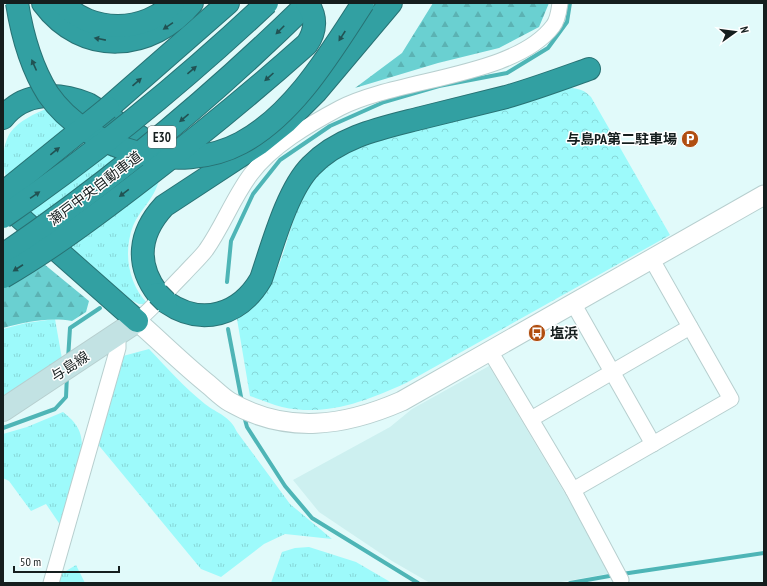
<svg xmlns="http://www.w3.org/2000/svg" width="767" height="586" font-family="'PT Sans Narrow','Noto Sans JP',sans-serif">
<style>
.built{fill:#cdf0f0}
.grass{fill:url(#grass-tufts)}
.forest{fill:url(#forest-firs)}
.park{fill:url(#park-crowns)}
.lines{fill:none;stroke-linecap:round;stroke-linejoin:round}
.stream{stroke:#4eb5b6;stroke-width:4}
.minor-casing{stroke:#b7cfcf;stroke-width:17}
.tertiary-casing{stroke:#b7cfcf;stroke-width:21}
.secondary-casing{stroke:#b7cfcf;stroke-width:24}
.motorway-casing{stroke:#287274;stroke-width:24}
.minor{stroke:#fff;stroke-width:15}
.tertiary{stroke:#fff;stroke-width:19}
.secondary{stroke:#c2e2e3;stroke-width:22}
.motorway{stroke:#32a0a2;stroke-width:22}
.rail{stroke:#424e4e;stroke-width:3;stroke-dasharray:2 4;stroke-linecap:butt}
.motorway-bridge-casing{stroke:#287274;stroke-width:24;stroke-linecap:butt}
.motorway-bridge{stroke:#32a0a2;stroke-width:22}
.oneway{fill:#215253}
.labels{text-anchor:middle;stroke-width:3;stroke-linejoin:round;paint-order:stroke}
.shield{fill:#fff;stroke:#5b6262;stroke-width:1}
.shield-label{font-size:13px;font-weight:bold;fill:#151e1e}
.poi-label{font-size:14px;font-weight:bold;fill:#151e1e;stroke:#fff;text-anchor:end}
.street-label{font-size:14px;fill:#151e1e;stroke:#fff}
</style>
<defs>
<pattern id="grass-tufts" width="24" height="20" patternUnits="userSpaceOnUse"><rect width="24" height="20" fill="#9dfafb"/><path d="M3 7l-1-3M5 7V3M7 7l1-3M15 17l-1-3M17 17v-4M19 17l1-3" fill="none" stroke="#86d6d7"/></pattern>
<pattern id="forest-firs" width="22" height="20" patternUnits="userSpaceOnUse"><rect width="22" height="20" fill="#6ad0d1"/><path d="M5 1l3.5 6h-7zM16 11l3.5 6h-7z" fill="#5bb2b3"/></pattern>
<pattern id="park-crowns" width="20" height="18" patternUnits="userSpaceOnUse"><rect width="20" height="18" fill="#9dfafb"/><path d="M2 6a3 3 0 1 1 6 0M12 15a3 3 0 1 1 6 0" fill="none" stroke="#86d6d7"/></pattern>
</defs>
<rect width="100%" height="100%" fill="#e1fafa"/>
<path class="built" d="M489 366 567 497 613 573 555 583H430L392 561 319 512 293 480 390 427 412 409Z"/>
<g class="grass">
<path d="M48 108 149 162 159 180C154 200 140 209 133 226 123 252 128 284 148 304H139L131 300C99 272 66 247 37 218 29 210 19 202 13 193 2 177 0 149 10 133 19 120 35 114 48 108Z"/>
<path d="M55 319 62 359 3 401V329L26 323Z"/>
<path d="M149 349C167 368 184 387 205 404 218 414 230 416 237 432L290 504 332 539 285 534 264 544 221 577 201 569 96 442 123 356Z"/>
<path d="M63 412C78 424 83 432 82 453L61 526 46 504 31 511 9 481 3 478V434L27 427Z"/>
<path d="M309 547 356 562 392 583H271L282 552 295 548Z"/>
<path d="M76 565 85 583H59L61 574Z"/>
</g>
<g class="forest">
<path d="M433 3H549L539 27 499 48 438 63 355 88 402 53Z"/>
<path d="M44 264 89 301 86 312 72 321C48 317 26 322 3 328V287L34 268Z"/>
</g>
<path class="park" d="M559 87C572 88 582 87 591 97L670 235 406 383C366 401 327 417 282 407 271 404 261 400 250 396L237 319C282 293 283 239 303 196 307 188 311 178 317 172 328 161 349 150 363 144Z"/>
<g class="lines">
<g class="stream">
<path d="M227 282 231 241 253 194 280 160 330 126 384 102 439 86 507 73 548 48 567 22 570 3"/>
<path d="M228 329 242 402"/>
<path d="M68 359 70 328 100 308"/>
<path d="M244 416 247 427 285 486 312 518 418 583"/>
<path d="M3 428 55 409 66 397 67 375"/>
<path d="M622 574 764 553"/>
<path d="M570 583 615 575"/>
</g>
<defs>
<g id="minor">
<path d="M573 303 653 444"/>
<path d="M137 321C154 307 168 290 184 274 191 266 200 258 206 250 223 226 233 198 251 174 272 146 308 125 340 108 398 78 515 77 553 26 558 20 559 10 560 3"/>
<path d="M490 351 573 490 621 580"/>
<path d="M531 419 690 327"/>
<path d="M573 490 731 399 651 258"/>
<path d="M51 583 118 348V335"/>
</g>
<path id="tertiary" d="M137 321C161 342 184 365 209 385 216 391 223 398 230 402 287 435 345 426 402 401L764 195"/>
<path id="secondary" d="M3 410 137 321"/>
<g id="motorway">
<path d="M43 3C83 57 151 52 192 3"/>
<path d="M63 3C90 34 146 33 173 3"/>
<path d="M108 108 228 3"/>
<path d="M3 118C24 91 59 92 88 104L167 154"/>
<path d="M3 196 17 215 137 321"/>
<path d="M158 294C135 264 139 233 164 206L260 143 286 122 316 92 391 3"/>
<path d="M166 302C202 327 240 315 261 279 272 247 287 190 311 166 340 136 382 128 421 118 449 111 477 104 506 97 534 89 561 79 589 69"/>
</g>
</defs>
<use href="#minor" class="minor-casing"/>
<use href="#tertiary" class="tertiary-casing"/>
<use href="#secondary" class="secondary-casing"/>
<use href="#motorway" class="motorway-casing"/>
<use href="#minor" class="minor"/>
<use href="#tertiary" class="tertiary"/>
<use href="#secondary" class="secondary"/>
<use href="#motorway" class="motorway"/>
<g class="rail">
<path d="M3 225C100 160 189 83 273 3"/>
<path d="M3 248 55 213 162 131 298 3"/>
</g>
<defs>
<g id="motorway-bridge">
<path d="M17 3C22 34 31 67 48 94 87 151 180 176 241 143 294 115 331 52 363 3"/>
<path d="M3 193 108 108"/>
<path d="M3 217C96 153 185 80 267 3"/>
<path d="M3 255C113 180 213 96 308 3"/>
<path d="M3 277C48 251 91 219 133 187 193 141 251 94 307 44 316 31 317 16 307 3"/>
<path d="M158 294 166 302"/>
</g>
</defs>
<use href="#motorway-bridge" class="motorway-bridge-casing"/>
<use href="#motorway-bridge" class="motorway-bridge"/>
</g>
<defs><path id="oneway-solid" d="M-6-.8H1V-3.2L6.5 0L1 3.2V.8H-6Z"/></defs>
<g class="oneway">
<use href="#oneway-solid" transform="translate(168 26) rotate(146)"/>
<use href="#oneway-solid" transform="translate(280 30) rotate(135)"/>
<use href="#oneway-solid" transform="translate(342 36) rotate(123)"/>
<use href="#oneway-solid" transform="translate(100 39) rotate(-169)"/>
<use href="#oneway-solid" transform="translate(34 65) rotate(-114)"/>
<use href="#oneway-solid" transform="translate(192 70) rotate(-40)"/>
<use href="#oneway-solid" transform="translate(269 77) rotate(138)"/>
<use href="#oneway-solid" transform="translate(137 82) rotate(-41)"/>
<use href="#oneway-solid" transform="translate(184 118) rotate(140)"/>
<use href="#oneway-solid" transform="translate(55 151) rotate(-39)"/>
<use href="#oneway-solid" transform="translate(124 193) rotate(143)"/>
<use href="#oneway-solid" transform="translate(35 195) rotate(-34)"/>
<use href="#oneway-solid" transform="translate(18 268) rotate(147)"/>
</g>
<defs>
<symbol id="parking-disc" viewBox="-11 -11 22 22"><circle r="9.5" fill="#b04e10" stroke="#fff"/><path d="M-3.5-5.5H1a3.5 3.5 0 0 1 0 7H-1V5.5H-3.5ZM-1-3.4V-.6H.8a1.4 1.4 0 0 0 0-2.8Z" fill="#fff"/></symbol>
<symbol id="bus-disc" viewBox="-11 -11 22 22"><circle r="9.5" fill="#b04e10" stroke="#fff"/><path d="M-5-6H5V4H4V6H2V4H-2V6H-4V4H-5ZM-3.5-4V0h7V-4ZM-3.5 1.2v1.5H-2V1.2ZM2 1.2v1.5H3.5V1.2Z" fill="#fff"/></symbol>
</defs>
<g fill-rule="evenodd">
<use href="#parking-disc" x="680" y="129" width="20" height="20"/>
<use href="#bus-disc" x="527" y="323" width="20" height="20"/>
</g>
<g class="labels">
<rect class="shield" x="148" y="126" width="28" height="22" rx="3"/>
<g class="shield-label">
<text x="162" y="142">E30</text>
</g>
<g class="poi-label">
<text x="677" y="144">与島PA第二駐車場</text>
<text x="550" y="338" text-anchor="start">塩浜</text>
</g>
<g class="street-label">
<text transform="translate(95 188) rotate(-37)" y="5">瀬戸中央自動車道</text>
<text transform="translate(70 366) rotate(-33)" y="5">与島線</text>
</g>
</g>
<rect width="767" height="586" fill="none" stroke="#151e1e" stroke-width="8"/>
<g transform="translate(735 32) rotate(76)" stroke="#ffffff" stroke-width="3" paint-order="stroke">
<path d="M0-3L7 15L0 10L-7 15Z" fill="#151e1e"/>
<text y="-6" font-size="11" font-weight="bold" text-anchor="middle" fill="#151e1e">N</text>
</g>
<path d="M14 566v6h105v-6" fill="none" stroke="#151e1e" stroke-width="2"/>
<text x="20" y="566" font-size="12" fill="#151e1e" stroke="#ffffff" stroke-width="3" paint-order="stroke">50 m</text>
</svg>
